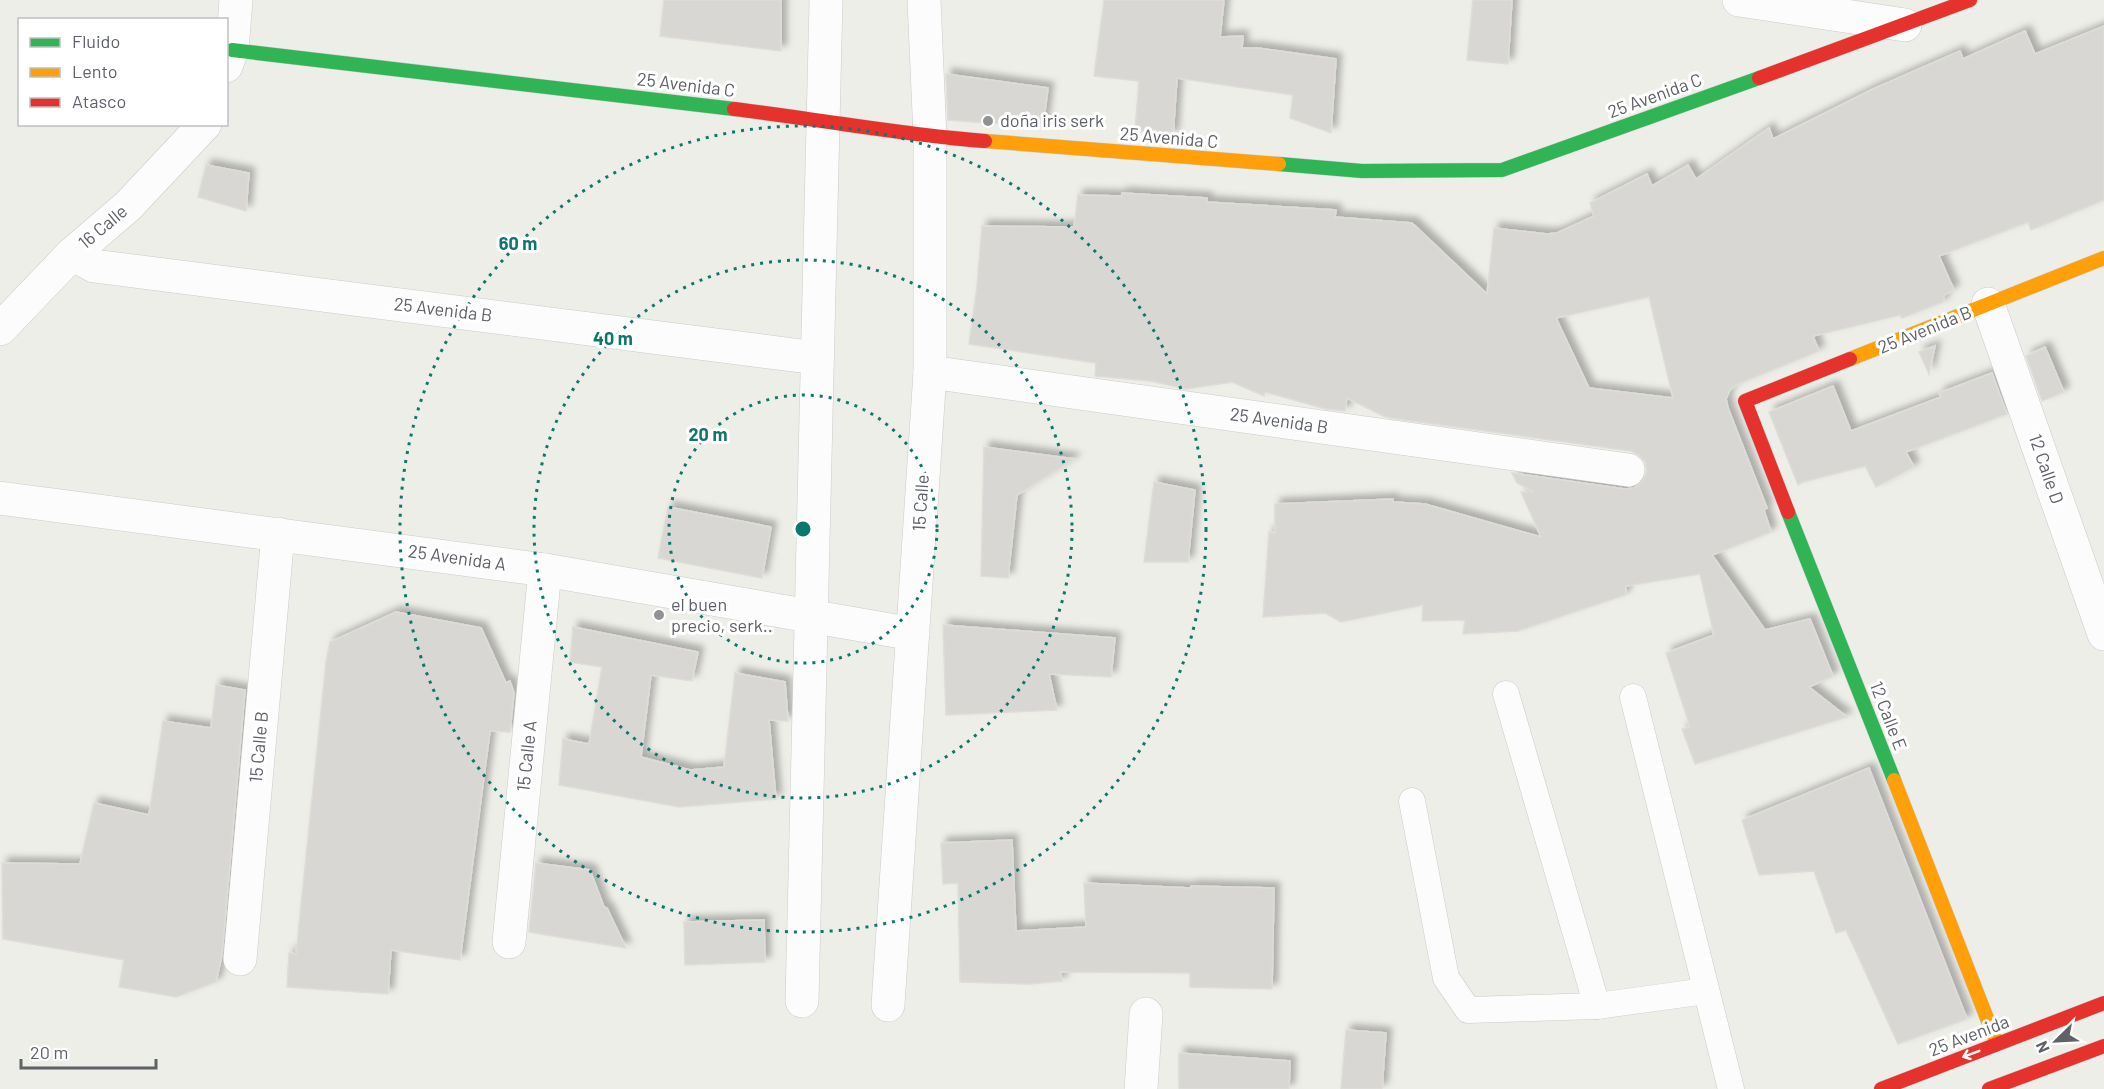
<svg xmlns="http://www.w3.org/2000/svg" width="2104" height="1089" font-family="Barlow,sans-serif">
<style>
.building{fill:#d8d7d4;stroke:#deddd8;stroke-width:1.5;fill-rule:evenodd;filter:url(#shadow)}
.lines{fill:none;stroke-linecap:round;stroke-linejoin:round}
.lane-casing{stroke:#cacaca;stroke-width:27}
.street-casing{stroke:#cacaca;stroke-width:34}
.fast-casing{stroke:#cbcbcb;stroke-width:15}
.slow-casing{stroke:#cbcbcb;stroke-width:15}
.jam-casing{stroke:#cbcbcb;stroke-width:15}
.lane{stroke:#fcfcfc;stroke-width:26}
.street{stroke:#fcfcfc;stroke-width:33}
.fast{stroke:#30b455;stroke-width:14}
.slow{stroke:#ff9f0a;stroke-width:14}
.jam{stroke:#e5322d;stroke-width:14}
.oneway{stroke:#fff}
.ring{fill:none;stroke:#0f766e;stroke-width:3;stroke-dasharray:3 6}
.poi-dot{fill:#909294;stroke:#fff;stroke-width:2}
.labels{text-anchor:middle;stroke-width:6;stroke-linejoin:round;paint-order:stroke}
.street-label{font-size:18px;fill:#5e6167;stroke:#fff}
.poi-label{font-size:18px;fill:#5e6167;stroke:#fff;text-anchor:start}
.centre{fill:#0f766e;stroke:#fff;stroke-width:3}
.ring-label{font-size:18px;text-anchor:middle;font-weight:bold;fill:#0f766e;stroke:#fff;stroke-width:6;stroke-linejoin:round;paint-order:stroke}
</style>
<defs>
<filter id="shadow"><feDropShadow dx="5.5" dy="-5.5" stdDeviation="3" flood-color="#0004"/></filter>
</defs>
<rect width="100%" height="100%" fill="#eeeee9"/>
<g class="building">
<path d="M664 0H781V51L660 36Z"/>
<path d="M1104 0H1224L1220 37 1243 36 1242 48H1258L1336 59 1331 133 1290 118 1293 95 1177 78 1173 136 1135 130 1139 81 1094 76Z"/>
<path d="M1473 0H1512L1508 64 1467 60Z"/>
<path d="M2104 26V200L2031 230 2028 222 1939 256 1954 290 1944 295 1943 302 1902 318 1900 315 1813 336 1819 351 1738 384 1730 390 1726 399 1728 408 1767 508 1764 510 1771 532 1712 555 1765 630 1810 619 1833 676 1809 687 1847 717 1695 764 1682 729 1690 727 1666 653 1714 635 1700 574 1626 586 1625 595 1518 631 1463 634 1465 620 1422 621 1423 605 1341 622 1325 613 1263 617 1269 532 1275 533V504L1393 499V502L1425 504 1541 537 1521 492H1534L1517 483 1512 473 1625 489 1634 488 1642 482 1647 472 1645 462 1639 455 1631 451 1390 418 1383 416 1347 398 1345 411 1326 409 1265 392 1264 396 1232 382 1186 389 1151 381 1095 376 1096 363 969 344 977 286 982 226 1074 227 1078 195 1122 196V193L1207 198V202L1336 210 1335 217 1412 223 1487 294 1494 228 1547 234 1557 233 1594 216 1590 203 1647 174 1652 186 1688 165 1696 179 1769 128 1773 139 1873 89 1960 51 1963 59 2025 31 2035 54ZM1649 297 1673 398 1589 388 1556 318Z"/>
<path d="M946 74 1048 88 1043 127 948 120Z"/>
<path d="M206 165 249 173 246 211 198 197Z"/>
<path d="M1935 346 1929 374 1919 352Z"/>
<path d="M2045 347 2064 392 2042 401 2026 356Z"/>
<path d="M1992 373 2007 414 1906 452 1914 467 1876 487 1865 466 1803 482 1798 485 1769 412 1833 386 1851 431 1941 397 1939 393Z"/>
<path d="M984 447 1075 459 1017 495 1008 578 981 576Z"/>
<path d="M1154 482 1195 490 1188 562H1144Z"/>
<path d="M668 507 771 527 762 578 658 558Z"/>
<path d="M396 612 481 628 506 683 510 681 514 693 510 732 490 731 460 960 391 950 388 994 287 987 289 953 296 954 326 662 330 642Z"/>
<path d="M943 625 1115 638 1111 677 1049 674 1057 710 946 715Z"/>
<path d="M573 627 698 652 692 681 651 675 641 757 690 770 724 767 735 673 785 682 788 721 769 720 776 799 679 807 559 785 563 739 589 744 602 667 570 662Z"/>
<path d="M216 685 245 690 222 955 216 982 176 997 119 987 124 960 3 939 2 863 80 864 94 803 149 815 163 721 211 728Z"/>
<path d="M1869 768 1967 1019 1898 1044 1846 930 1836 933 1814 871 1759 875 1742 820Z"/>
<path d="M1012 840 1016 931 1086 927 1084 883 1191 888V886L1274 888 1272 989 1190 987V973L1060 972 1062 981 1029 984 960 982 958 883 943 884 941 843Z"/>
<path d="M536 863 590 870 604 907 607 908 626 948 529 932Z"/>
<path d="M764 920 765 962 685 965 684 922Z"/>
<path d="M1346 1030 1386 1033 1382 1089H1341Z"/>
<path d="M1179 1053 1290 1061 1289 1089H1179Z"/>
</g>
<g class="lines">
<defs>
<g id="lane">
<path d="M1506 694 1597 1006"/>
<path d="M1633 697 1731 1089"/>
<path d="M1412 801 1446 978 1468 1010 1597 1006 1706 991"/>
</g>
<g id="street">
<path d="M1739 0 1905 25"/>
<path d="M226 66 232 50 236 0"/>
<path d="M72 254 94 266 817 358"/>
<path d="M1988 304 2104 634"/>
<path d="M0 329 72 254 128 206 205 124"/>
<path d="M930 372 1628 470"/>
<path d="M0 498 545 570 913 634"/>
<path d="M509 942 545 570"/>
<path d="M240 959 278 534"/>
<path d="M802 1001 826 0"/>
<path d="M888 1005 930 372V137L924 0"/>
<path d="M1141 1089 1146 1014"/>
</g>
<g id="fast">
<path d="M232 50 734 109"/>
<path d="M1279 164 1362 171 1502 170 1759 78"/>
<path d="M1788 512 1894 780"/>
</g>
<g id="slow">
<path d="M985 141 1279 164"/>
<path d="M1850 359 2104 258"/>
<path d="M1894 780 1997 1044"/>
</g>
<g id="jam">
<path d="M1759 78 1970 0"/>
<path d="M734 109C818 119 901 135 985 141"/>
<path d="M1788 512 1745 401 1850 359"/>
<path d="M1881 1089 2104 1003"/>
<path d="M1989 1089 2104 1046"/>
</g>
</defs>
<use href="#lane" class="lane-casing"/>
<use href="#street" class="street-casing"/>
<use href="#fast" class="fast-casing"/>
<use href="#slow" class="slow-casing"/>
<use href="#jam" class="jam-casing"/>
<use href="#lane" class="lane"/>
<use href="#street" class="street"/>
<use href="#fast" class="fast"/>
<use href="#slow" class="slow"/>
<use href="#jam" class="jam"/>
</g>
<defs><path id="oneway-shaft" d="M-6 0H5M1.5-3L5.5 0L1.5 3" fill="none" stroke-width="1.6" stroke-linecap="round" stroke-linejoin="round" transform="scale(1.5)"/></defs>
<use class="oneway" href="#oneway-shaft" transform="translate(1971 1054) rotate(159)"/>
<g class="ring">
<circle cx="803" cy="529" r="134"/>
<circle cx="803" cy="529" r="269"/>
<circle cx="803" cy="529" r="403"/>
</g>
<g class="poi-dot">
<circle cx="988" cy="121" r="6"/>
<circle cx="659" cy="615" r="6"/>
</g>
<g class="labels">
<g class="street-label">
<text transform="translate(686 85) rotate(7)" y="6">25 Avenida C</text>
<text transform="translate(1655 96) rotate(-20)" y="6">25 Avenida C</text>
<text transform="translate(1169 138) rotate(5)" y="6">25 Avenida C</text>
<text transform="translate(103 227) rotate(-40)" y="6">16 Calle</text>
<text transform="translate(443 310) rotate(7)" y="6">25 Avenida B</text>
<text transform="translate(1925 330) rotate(-22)" y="6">25 Avenida B</text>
<text transform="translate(1279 421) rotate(8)" y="6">25 Avenida B</text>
<text transform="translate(2046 469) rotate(71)" y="6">12 Calle D</text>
<text transform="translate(921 503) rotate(-86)" y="6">15 Calle</text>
<text transform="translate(457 558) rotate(8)" y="6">25 Avenida A</text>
<text transform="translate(1888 716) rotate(69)" y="6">12 Calle E</text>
<text transform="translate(259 747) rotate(-85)" y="6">15 Calle B</text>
<text transform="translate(527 756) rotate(-84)" y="6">15 Calle A</text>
<text transform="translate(1969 1036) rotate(-21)" y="6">25 Avenida</text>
</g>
<g class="poi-label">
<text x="1000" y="127">doña iris serk</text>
<text x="671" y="611">el buen<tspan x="671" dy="21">precio, serk..</tspan></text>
</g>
</g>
<circle cx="803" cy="529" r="9" class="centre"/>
<g class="ring-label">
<text x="518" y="250">60 m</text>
<text x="613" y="345">40 m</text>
<text x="708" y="441">20 m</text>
</g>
<rect x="18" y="18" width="210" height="108" fill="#ffffff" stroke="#bfc0c2" stroke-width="1.5"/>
<rect x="30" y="38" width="30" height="9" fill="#30b455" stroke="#bfc0c2" stroke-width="1.5"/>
<text x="72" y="48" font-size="18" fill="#5e6167">Fluido</text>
<rect x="30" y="68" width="30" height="9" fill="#ff9f0a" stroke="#bfc0c2" stroke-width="1.5"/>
<text x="72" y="78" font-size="18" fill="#5e6167">Lento</text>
<rect x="30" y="98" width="30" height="9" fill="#e5322d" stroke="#bfc0c2" stroke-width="1.5"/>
<text x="72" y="108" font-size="18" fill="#5e6167">Atasco</text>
<g transform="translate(2056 1041) rotate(246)" stroke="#ffffff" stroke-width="4.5" paint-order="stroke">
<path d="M0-4.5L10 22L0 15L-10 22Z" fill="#5e6167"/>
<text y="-9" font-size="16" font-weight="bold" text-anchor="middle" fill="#5e6167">N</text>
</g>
<path d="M21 1059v9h135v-9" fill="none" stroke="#5e6167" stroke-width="3"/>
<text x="30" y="1059" font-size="18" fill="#5e6167" stroke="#ffffff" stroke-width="4.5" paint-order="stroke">20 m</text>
</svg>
